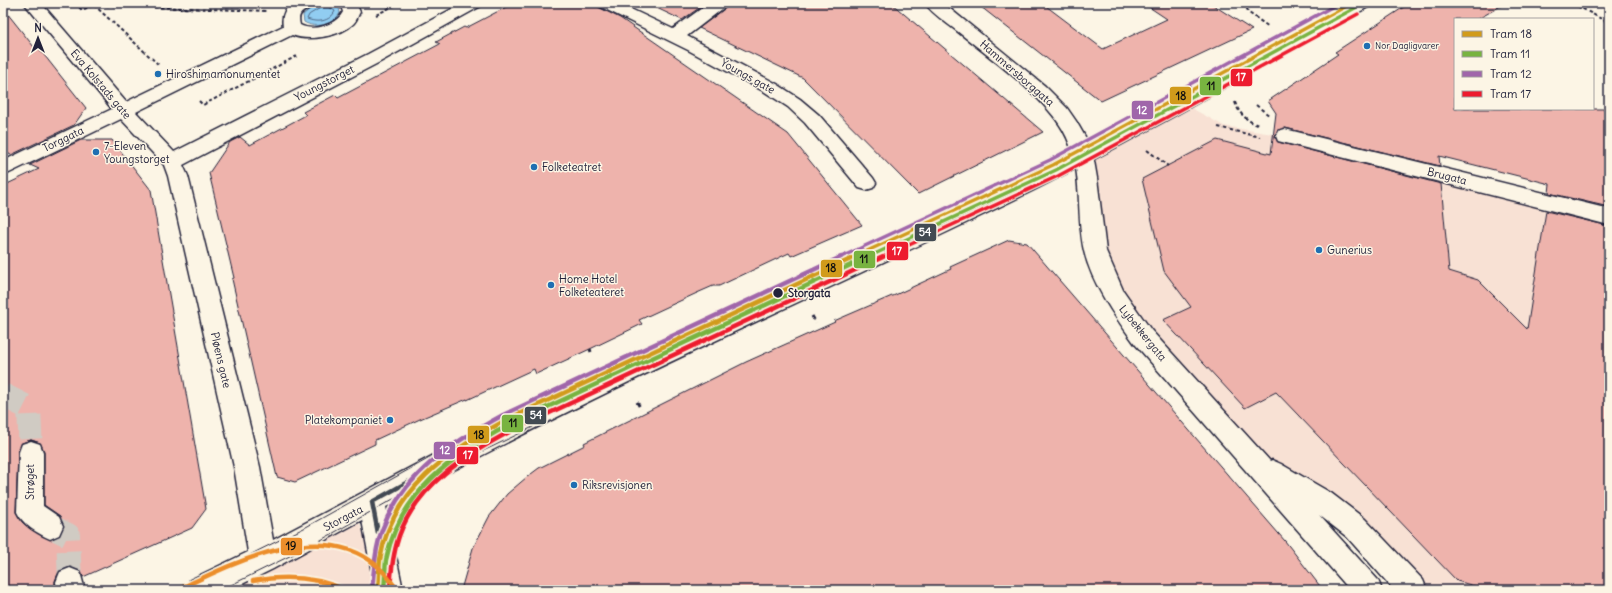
<svg xmlns="http://www.w3.org/2000/svg" width="1612" height="593" font-family="Delius,sans-serif">
<style>
.built{fill:#f8e1d4}
.water{fill:#91cdf1;stroke:#6589a8}
.lines{fill:none;stroke-linecap:round;stroke-linejoin:round}
.shore{stroke:#4e6684;stroke-width:1}
.building{fill:#eeb3ac;stroke:#22223b;fill-rule:evenodd}
.minor-tunnel{stroke:#d0cbc3;stroke-width:24;stroke-dasharray:24 12;stroke-linecap:butt}
.minor-casing{stroke:#22223b;stroke-width:3}
.highway-casing{stroke:#22223b;stroke-width:3}
.path-far1{stroke:#22223b;stroke-width:2;stroke-dasharray:3.5 2.5;stroke-linecap:butt}
.path{stroke:#22223b;stroke-width:3;stroke-dasharray:4.5 3.5;stroke-linecap:butt}
.minor{fill:#fcf5e5;fill-rule:evenodd}
.highway{fill:#fcf5e5;fill-rule:evenodd}
.tram{stroke:#22223b;stroke-width:1}
.bus-1-far1-casing{stroke:#fcf5e5;stroke-width:6}
.bus-1-casing{stroke:#fcf5e5;stroke-width:8}
.bus-1-far1{stroke:#424a52;stroke-width:3.5}
.bus-1{stroke:#424a52;stroke-width:4.5}
.tram-1-far1-casing{stroke:#fcf5e5;stroke-width:6}
.tram-1-casing{stroke:#fcf5e5;stroke-width:8}
.tram-2-far1-casing{stroke:#fcf5e5;stroke-width:6}
.tram-2-casing{stroke:#fcf5e5;stroke-width:8}
.tram-3-far1-casing{stroke:#fcf5e5;stroke-width:6}
.tram-3-casing{stroke:#fcf5e5;stroke-width:8}
.tram-4-far1-casing{stroke:#fcf5e5;stroke-width:6}
.tram-4-casing{stroke:#fcf5e5;stroke-width:8}
.tram-5-casing{stroke:#fcf5e5;stroke-width:8}
.tram-1-far1{stroke:#d19b1b;stroke-width:3.5}
.tram-1{stroke:#d19b1b;stroke-width:4.5}
.tram-2-far1{stroke:#78b340;stroke-width:3.5}
.tram-2{stroke:#78b340;stroke-width:4.5}
.tram-3-far1{stroke:#a066aa;stroke-width:3.5}
.tram-3{stroke:#a066aa;stroke-width:4.5}
.tram-4-far1{stroke:#ed1b2f;stroke-width:3.5}
.tram-4{stroke:#ed1b2f;stroke-width:4.5}
.tram-5{stroke:#ec8e2b;stroke-width:4.5}
.poi-dot{fill:#1f6fb2;stroke:#fcf5e5;stroke-width:1.5}
.stop-dot{fill:#22223b;stroke:#fcf5e5;stroke-width:1.5}
.labels{text-anchor:middle;stroke-width:3;stroke-linejoin:round;paint-order:stroke}
.far-poi-label{font-size:9px;fill:#22223b;stroke:#fcf5e5;text-anchor:start}
.street-label{font-size:11px;fill:#22223b;stroke:#fcf5e5}
.poi-label{font-size:11px;fill:#22223b;stroke:#fcf5e5;text-anchor:start}
.stop-label{font-size:11px;font-weight:bold;fill:#22223b;stroke:#fcf5e5;text-anchor:start}
.line-badge{stroke:#fcf5e5;stroke-width:1.5}
.badge-label{font-size:11px;text-anchor:middle;font-weight:bold;fill:#fff}
.pale-badge-label{font-size:11px;text-anchor:middle;font-weight:bold;fill:#111}
</style>
<rect width="100%" height="100%" fill="#fcf5e5"/>
<filter id="ink" filterUnits="userSpaceOnUse"><feTurbulence type="fractalNoise" baseFrequency=".025" numOctaves="2"/><feDisplacementMap in="SourceGraphic" scale="8" xChannelSelector="R" yChannelSelector="G"/><feConvolveMatrix kernelMatrix="1 2 1 2 8 2 1 2 1" color-interpolation-filters="sRGB"/></filter>
<g filter="url(#ink)">
<g class="built">
<path d="M1182 103 1224 126 1285 136 1609 217V590H1413L1252 460 1115 297 1083 156Z"/>
<path d="M355 512 385 590H200Z"/>
</g>
<path class="water" d="M323 4H331L339 8 340 13C333 25 315 29 304 22L303 15 311 8Z"/>
<g class="lines">
<path class="shore" d="M326 5 335 11C330 22 317 23 307 19L309 15Z"/>
</g>
<g class="building">
<path d="M514 3H596L598 7 620 18 788 134 862 225 791 256 789 253 719 286H713L697 293 639 320 642 324 590 349 536 374 534 369 467 400V399L420 419 375 440V444L295 482 277 477 232 279 234 278 209 173 230 142 240 137 250 145 306 115 303 112 335 95 338 98 440 44 436 42 464 27 466 28Z"/>
<path d="M646 3H706L682 20Z"/>
<path d="M729 3H891L1043 132 918 194 803 78 699 28 727 7Z"/>
<path d="M976 3H1042L1103 49 1167 19 1143 3H1210L1252 30 1101 101Z"/>
<path d="M1410 3H1506L1478 19H1455V109H1609V207L1549 193 1550 184 1439 156 1440 166 1285 128 1278 130 1275 137 1278 142 1441 184 1449 271 1478 280 1527 329 1546 211 1609 226V590H1488L1457 581 1276 392 1245 408 1163 320 1191 307 1164 271 1142 179 1217 140 1271 154 1276 113 1268 101 1338 54 1335 52Z"/>
<path d="M3 8 34 47 37 46 86 108 74 125 11 155 3 151Z"/>
<path d="M81 140H112L151 190 206 509 192 528 83 577 81 571 71 567 59 571 55 581V589L53 590H3V186L39 169 30 165ZM31 440 40 443 44 451V505L60 516 64 525 60 536 51 540 30 529 22 522 16 512 18 452 22 443Z"/>
<path d="M1009 240 1027 243 1285 541 1323 590H461L473 548 489 517 507 494 527 477 539 468 585 445 584 443 746 362 835 322 834 321 892 296H893L951 269 950 267Z"/>
</g>
<g class="lines">
<g class="minor-tunnel">
<path d="M3 395 29 408 31 452"/>
<path d="M50 526 68 535 70 582"/>
</g>
<defs>
<g id="minor">
<path d="M24 3H41L126 102 283 26C281 17 285 5 296 3 302 2 309 3 315 3 308 13 296 9 300 25 313 32 336 25 343 12L340 3H356L360 12C358 15 357 20 354 23 342 36 309 42 292 35L136 112 174 152 368 54 463 3H483L481 6 380 62 183 165 188 176 260 467 273 540 500 420 1021 179 1119 128 1352 3H1372L1370 6C1258 68 1148 133 1034 190 818 296 596 390 386 507L403 590H375L362 520 273 569 230 590H186L190 580 248 552 234 467 168 176 164 165 121 119 3 176V161L112 109Z"/>
<path d="M597 3H618L673 29 709 3H728L726 6 687 36 777 84 800 99 819 115 873 178 876 183 873 188 866 190 859 188 805 123 788 107 765 92 688 50 599 6Z"/>
<path d="M1285 129 1609 209V225L1278 141 1276 136 1278 131Z"/>
<path d="M31 441 40 444 43 452V506L59 517 63 526 59 535 50 539C37 533 23 525 17 512L19 452 22 444Z"/>
<path d="M70 568 80 572 85 590H57L56 582 60 572Z"/>
</g>
<path id="highway" d="M925 3H943L1045 86 1067 108 1076 121 1087 140 1093 155 1097 178 1106 251 1123 290 1151 330 1270 461 1272 460 1281 464 1331 493 1365 519 1423 580 1427 590H1394L1347 537 1319 515 1378 580 1382 590H1350L1135 344C1115 317 1092 284 1084 251 1075 210 1085 169 1063 130 1043 95 989 57 957 31 946 22 932 14 925 3Z"/>
</defs>
<use href="#minor" class="minor-casing"/>
<use href="#highway" class="highway-casing"/>
<g class="path-far1">
<path d="M75 3 82 10 98 3"/>
<path d="M1244 3 1249 13 1269 27"/>
<path d="M1572 3 1609 23"/>
<path d="M94 5 160 66"/>
<path d="M94 5 267 11"/>
<path d="M376 15 399 3"/>
<path d="M199 101 203 105 297 56"/>
<path d="M1235 102C1239 115 1248 121 1260 126"/>
<path d="M1256 105 1270 116"/>
<path d="M1218 127 1260 137"/>
<path d="M1147 150 1168 166"/>
</g>
<g class="path">
<path d="M812 316 816 323"/>
<path d="M590 349 591 352"/>
<path d="M637 402 641 409"/>
</g>
<use href="#minor" class="minor"/>
<use href="#highway" class="highway"/>
<g class="tram">
<path d="M227 566 306 527 426 460 506 420"/>
<path d="M221 590 314 544 446 469 533 427"/>
</g>
<defs>
<path id="bus-1-far1" d="M870 258 1028 184 1126 133 1364 3"/>
<g id="bus-1">
<path d="M372 502 456 455 509 428 872 257"/>
<path d="M372 502 389 590"/>
</g>
</defs>
<use href="#bus-1-far1" class="bus-1-far1-casing"/>
<use href="#bus-1" class="bus-1-casing"/>
<use href="#bus-1-far1" class="bus-1-far1"/>
<use href="#bus-1" class="bus-1"/>
<defs>
<path id="tram-1-far1" d="M852 258 1053 165 1352 3"/>
<path id="tram-1" d="M378 590C379 580 379 569 380 560 391 490 449 451 506 420L855 257"/>
<path id="tram-2-far1" d="M866 258 1056 170 1355 8"/>
<path id="tram-2" d="M384 590C385 580 385 569 386 560 399 493 453 455 509 425L868 257"/>
<path id="tram-3-far1" d="M839 258 1050 160 1339 3"/>
<path id="tram-3" d="M372 590C374 570 375 549 382 530 403 474 453 442 503 415L841 257"/>
<path id="tram-4-far1" d="M881 258 1058 176 1358 14"/>
<path id="tram-4" d="M390 590C391 571 393 553 399 536 417 485 466 455 511 431L883 257"/>
<g id="tram-5">
<path d="M253 581C285 575 315 576 345 590"/>
<path d="M177 590C232 564 320 518 376 565 384 571 391 582 398 590"/>
</g>
</defs>
<use href="#tram-1-far1" class="tram-1-far1-casing"/>
<use href="#tram-1" class="tram-1-casing"/>
<use href="#tram-2-far1" class="tram-2-far1-casing"/>
<use href="#tram-2" class="tram-2-casing"/>
<use href="#tram-3-far1" class="tram-3-far1-casing"/>
<use href="#tram-3" class="tram-3-casing"/>
<use href="#tram-4-far1" class="tram-4-far1-casing"/>
<use href="#tram-4" class="tram-4-casing"/>
<use href="#tram-5" class="tram-5-casing"/>
<use href="#tram-1-far1" class="tram-1-far1"/>
<use href="#tram-1" class="tram-1"/>
<use href="#tram-2-far1" class="tram-2-far1"/>
<use href="#tram-2" class="tram-2"/>
<use href="#tram-3-far1" class="tram-3-far1"/>
<use href="#tram-3" class="tram-3"/>
<use href="#tram-4-far1" class="tram-4-far1"/>
<use href="#tram-4" class="tram-4"/>
<use href="#tram-5" class="tram-5"/>
</g>
</g>
<g class="poi-dot">
<circle cx="1367" cy="46" r="4"/>
<circle cx="158" cy="74" r="4"/>
<circle cx="96" cy="152" r="4"/>
<circle cx="534" cy="167" r="4"/>
<circle cx="1319" cy="250" r="4"/>
<circle cx="551" cy="285" r="4"/>
<circle cx="390" cy="420" r="4"/>
<circle cx="574" cy="485" r="4"/>
</g>
<circle class="stop-dot" cx="778" cy="293" r="5.5"/>
<g class="labels">
<g class="far-poi-label">
<text x="1375" y="49">Nor Dagligvarer</text>
</g>
<g class="street-label">
<text transform="translate(1017 73) rotate(41)" y="4">Hammersborggata</text>
<text transform="translate(748 76) rotate(29)" y="4">Youngs gate</text>
<text transform="translate(324 83) rotate(-27)" y="4">Youngstorget</text>
<text transform="translate(101 84) rotate(50)" y="4">Eva Kolstads gate</text>
<text transform="translate(63 139) rotate(-26)" y="4">Torggata</text>
<text transform="translate(1447 176) rotate(14)" y="4">Brugata</text>
<text transform="translate(1143 333) rotate(51)" y="4">Lybekkergata</text>
<text transform="translate(221 360) rotate(77)" y="4">Pløens gate</text>
<text transform="translate(30 482) rotate(-90)" y="4">Strøget</text>
<text transform="translate(343 518) rotate(-28)" y="4">Storgata</text>
</g>
<g class="poi-label">
<text x="166" y="78">Hiroshimamonumentet</text>
<text x="104" y="150">7-Eleven<tspan x="104" dy="13">Youngstorget</tspan></text>
<text x="542" y="171">Folketeatret</text>
<text x="1327" y="254">Gunerius</text>
<text x="559" y="283">Home Hotel<tspan x="559" dy="13">Folketeateret</tspan></text>
<text x="382" y="424" text-anchor="end">Platekompaniet</text>
<text x="582" y="489">Riksrevisjonen</text>
</g>
<g class="stop-label">
<text x="788" y="297">Storgata</text>
</g>
</g>
<g class="line-badge">
<rect x="1230" y="68" width="23" height="19" rx="4" fill="#ed1b2f"/>
<rect x="1199" y="76" width="23" height="20" rx="4" fill="#78b340"/>
<rect x="1169" y="86" width="23" height="19" rx="4" fill="#d19b1b"/>
<rect x="1131" y="100" width="23" height="20" rx="4" fill="#a066aa"/>
<rect x="914" y="223" width="23" height="19" rx="4" fill="#424a52"/>
<rect x="886" y="241" width="23" height="20" rx="4" fill="#ed1b2f"/>
<rect x="853" y="250" width="23" height="19" rx="4" fill="#78b340"/>
<rect x="820" y="259" width="23" height="19" rx="4" fill="#d19b1b"/>
<rect x="524" y="406" width="23" height="19" rx="4" fill="#424a52"/>
<rect x="501" y="414" width="23" height="19" rx="4" fill="#78b340"/>
<rect x="467" y="425" width="23" height="19" rx="4" fill="#d19b1b"/>
<rect x="433" y="441" width="23" height="19" rx="4" fill="#a066aa"/>
<rect x="456" y="446" width="23" height="19" rx="4" fill="#ed1b2f"/>
<rect x="280" y="537" width="23" height="19" rx="4" fill="#ec8e2b"/>
</g>
<g class="badge-label">
<text x="1241" y="81">17</text>
<text x="1142" y="114">12</text>
<text x="925" y="236">54</text>
<text x="897" y="255">17</text>
<text x="536" y="419">54</text>
<text x="445" y="454">12</text>
<text x="468" y="459">17</text>
</g>
<g class="pale-badge-label">
<text x="1211" y="90">11</text>
<text x="1181" y="100">18</text>
<text x="864" y="263">11</text>
<text x="831" y="272">18</text>
<text x="513" y="427">11</text>
<text x="479" y="439">18</text>
<text x="291" y="550">19</text>
</g>
<rect width="1612" height="593" fill="none" stroke="#fcf5e5" stroke-width="16"/>
<rect x="8" y="8" width="1596" height="577" fill="none" stroke="#22223b" stroke-width="1.5" filter="url(#ink)"/>
<rect x="1454" y="18" width="140" height="92" fill="#fcf5e5" stroke="#a5a1a1"/>
<rect x="1462" y="31" width="20" height="6" fill="#d19b1b" stroke="#a5a1a1"/>
<text x="1490" y="38" font-size="12" fill="#22223b">Tram 18</text>
<rect x="1462" y="51" width="20" height="6" fill="#78b340" stroke="#a5a1a1"/>
<text x="1490" y="58" font-size="12" fill="#22223b">Tram 11</text>
<rect x="1462" y="71" width="20" height="6" fill="#a066aa" stroke="#a5a1a1"/>
<text x="1490" y="78" font-size="12" fill="#22223b">Tram 12</text>
<rect x="1462" y="91" width="20" height="6" fill="#ed1b2f" stroke="#a5a1a1"/>
<text x="1490" y="98" font-size="12" fill="#22223b">Tram 17</text>
<g transform="translate(38 38)" stroke="#fcf5e5" stroke-width="3" paint-order="stroke">
<path d="M0-3L7 15L0 10L-7 15Z" fill="#22223b"/>
<text y="-6" font-size="11" font-weight="bold" text-anchor="middle" fill="#22223b">N</text>
</g>
</svg>
